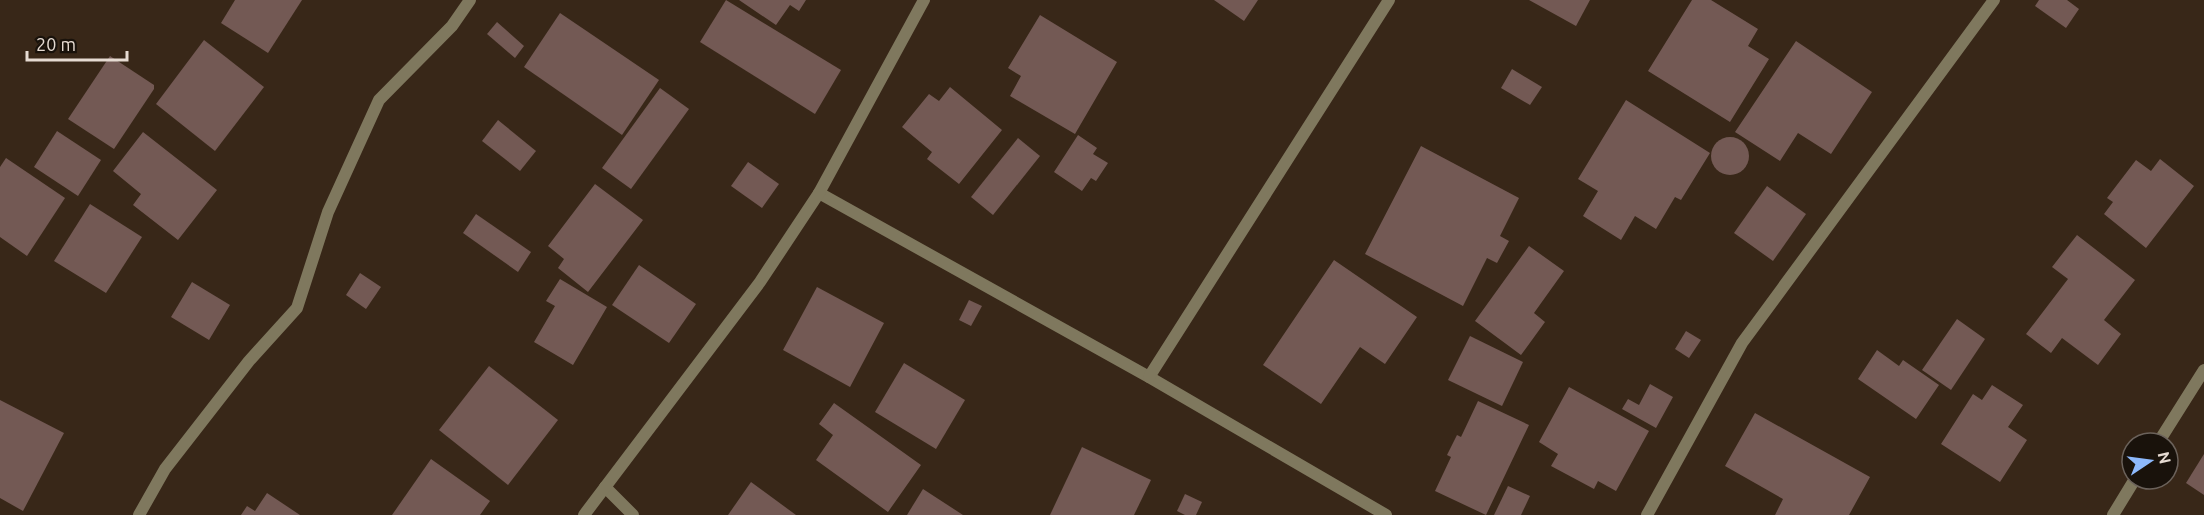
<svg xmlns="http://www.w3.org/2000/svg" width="2204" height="515" font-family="Ubuntu,sans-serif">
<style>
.building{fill:#735954}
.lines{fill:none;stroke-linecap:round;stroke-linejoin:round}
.minor{stroke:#7f785e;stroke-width:12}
</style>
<rect width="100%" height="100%" fill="#382718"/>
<g class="building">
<path d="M235 0H302L268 53 221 23Z"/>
<path d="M726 0 841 70 815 114 700 42Z"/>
<path d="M739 0H806L799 11 790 5 776 25Z"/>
<path d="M1214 0H1258L1244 21Z"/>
<path d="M1529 0H1590L1576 26Z"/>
<path d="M1692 0H1711L1758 29 1748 46 1769 59 1730 122 1648 71Z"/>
<path d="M2039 0H2067L2079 9 2066 28 2035 6Z"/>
<path d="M560 13 659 80 622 135 524 67Z"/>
<path d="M1040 15 1117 62 1075 134 1010 96 1021 76 1008 68Z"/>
<path d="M497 22 524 46 515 58 487 34Z"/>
<path d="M204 40 264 87 215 151 156 104Z"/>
<path d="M1796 41 1872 92 1831 154 1798 133 1780 161 1735 132Z"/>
<path d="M110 56 154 85V89L114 149 68 119Z"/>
<path d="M1512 69 1542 87 1530 105 1501 88Z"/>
<path d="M950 87 1002 130 959 184 927 159 932 152 902 127 929 94 939 101Z"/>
<path d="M660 88 689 109 631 189 602 168Z"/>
<path d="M1626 100 1710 153 1681 200 1675 197 1656 229 1635 216 1621 240 1583 216 1598 191 1578 179Z"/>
<path d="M498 120 536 151 520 171 482 141Z"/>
<path d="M57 131 101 160 78 196 34 167Z"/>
<path d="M143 132 217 190 178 240 133 205 141 194 113 171Z"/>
<path d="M1078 135 1097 148 1093 154 1108 163 1096 181 1091 178 1082 191 1054 172Z"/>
<circle cx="1730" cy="156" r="19"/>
<path d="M1018 138 1040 156 993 215 971 197Z"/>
<path d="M1421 146 1519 198 1500 236 1509 241 1497 263 1487 258 1463 306 1365 254Z"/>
<path d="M6 158 65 198 27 256 0 237V167Z"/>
<path d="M2160 159 2194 186 2146 248 2104 214 2113 202 2107 198 2136 160 2151 171Z"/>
<path d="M748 162 779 184 762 208 731 186Z"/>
<path d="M595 184 643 220 588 292 558 268 564 259 548 246Z"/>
<path d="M1767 186 1806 214 1773 261 1734 233Z"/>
<path d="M90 204 142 237 106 293 54 261Z"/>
<path d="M476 214 531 252 518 272 463 233Z"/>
<path d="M2077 235 2135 280 2104 320 2121 334 2098 365 2062 338 2051 353 2026 334 2068 279 2052 267Z"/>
<path d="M1529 246 1564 271 1534 313 1545 322 1521 355 1475 321Z"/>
<path d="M1334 260 1417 317 1385 364 1360 347 1321 404 1263 365Z"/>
<path d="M639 265 696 304 669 343 612 305Z"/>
<path d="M360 273 381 287 366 309 346 295Z"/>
<path d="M560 279 607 307 573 365 534 342 555 306 546 301Z"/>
<path d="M192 282 230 305 209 340 171 317Z"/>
<path d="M817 287 884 323 850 387 783 350Z"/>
<path d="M969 300 982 306 971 326 959 320Z"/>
<path d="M1957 319 1985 339 1951 390 1922 370Z"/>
<path d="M1686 331 1701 340 1689 358 1675 349Z"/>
<path d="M1470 336 1523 362 1502 406 1448 380Z"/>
<path d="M1877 350 1899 366 1903 360 1939 385 1916 419 1858 379Z"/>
<path d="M904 363 965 400 936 449 875 412Z"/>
<path d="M489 366 558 420 508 485 439 430Z"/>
<path d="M1650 384 1673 397 1656 428 1622 409 1628 399 1639 405Z"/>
<path d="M1992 385 2023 405 2008 427 2027 440 2000 482 1941 444 1973 394 1982 400Z"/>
<path d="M1569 387 1649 431 1616 491 1598 481 1594 489 1551 466 1558 454 1539 442Z"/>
<path d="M0 400 64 433 23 511 0 498Z"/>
<path d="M1478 401 1529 425 1486 515 1435 491 1451 457 1447 455 1457 435 1461 437Z"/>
<path d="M834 403 921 465 888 512 816 460 833 435 819 424Z"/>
<path d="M1755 413 1870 477 1849 515H1775L1783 499 1725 466Z"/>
<path d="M1082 447 1151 480 1134 515H1050Z"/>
<path d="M2204 454V495L2186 483Z"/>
<path d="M431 459 490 501 480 515H392Z"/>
<path d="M751 482 796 515H728Z"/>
<path d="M1508 486 1530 496 1521 515H1494Z"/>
<path d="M923 489 963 515H907Z"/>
<path d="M267 493 300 515H241L247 506 255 511Z"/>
<path d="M1185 494 1202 502 1196 515H1185L1177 511Z"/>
</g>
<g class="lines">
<g class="minor">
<path d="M819 193 1149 377 1386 515"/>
<path d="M1149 377 1389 0"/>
<path d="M2158 443 2204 370"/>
<path d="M605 487 633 515"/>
<path d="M139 515 165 469 249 361 297 308 328 212 379 100 452 26 470 0"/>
<path d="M584 515 760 282 819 193 924 0"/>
<path d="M1647 515 1742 343 1994 0"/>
<path d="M2113 515 2135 479"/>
</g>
</g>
<g transform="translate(2150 461) rotate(77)"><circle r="28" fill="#19120b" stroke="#6b625b" stroke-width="1.5"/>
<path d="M0-4.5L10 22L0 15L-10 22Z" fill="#8db9fc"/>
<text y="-9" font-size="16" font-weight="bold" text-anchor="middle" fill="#e6dbd2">N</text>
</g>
<path d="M27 51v9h100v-9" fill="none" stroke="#e6dbd2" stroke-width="3"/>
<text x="36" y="51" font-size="18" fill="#e6dbd2" stroke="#19120b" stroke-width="4.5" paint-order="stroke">20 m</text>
</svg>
